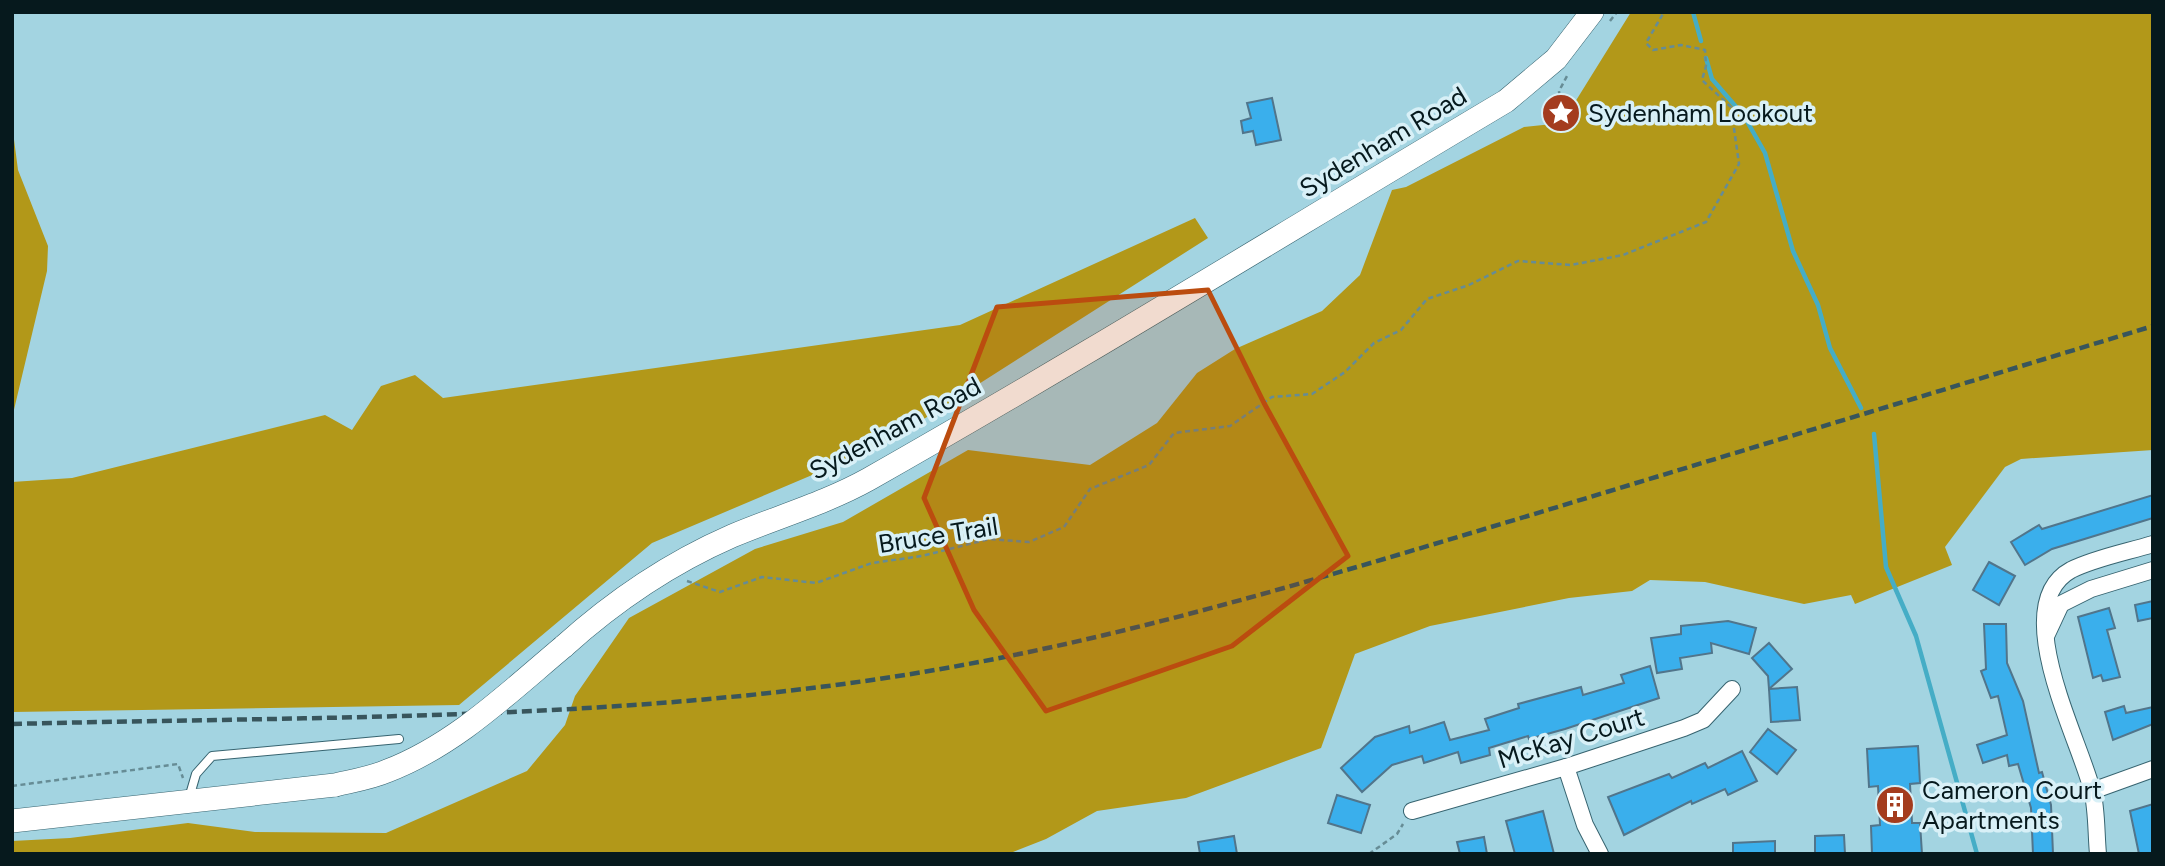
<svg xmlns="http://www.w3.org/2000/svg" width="2165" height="866" font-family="Figtree,sans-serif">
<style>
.forest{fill:#b29819}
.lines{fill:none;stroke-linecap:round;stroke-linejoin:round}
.stream{stroke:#45adc6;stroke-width:4.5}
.building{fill:#3aafec;stroke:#51758b;stroke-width:2}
.service-casing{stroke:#376470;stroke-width:10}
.minor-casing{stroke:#376470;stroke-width:18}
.secondary-casing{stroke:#376470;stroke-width:24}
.path{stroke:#668c95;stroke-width:2.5;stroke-dasharray:5 3.5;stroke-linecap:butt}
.service{stroke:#fff;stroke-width:8}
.minor{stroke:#fff;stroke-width:16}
.secondary{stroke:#fff;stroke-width:23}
.rail{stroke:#38555c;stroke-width:4.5;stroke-dasharray:10 5;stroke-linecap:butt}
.secondary-bridge-casing{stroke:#376470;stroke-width:24;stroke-linecap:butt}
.secondary-bridge{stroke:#fff;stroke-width:23}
.marked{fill:#bb4c0f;fill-opacity:0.2;stroke:#bb4c0f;stroke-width:5;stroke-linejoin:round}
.labels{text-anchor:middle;stroke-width:7;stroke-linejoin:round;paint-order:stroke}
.poi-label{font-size:26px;fill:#06191d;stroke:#d8f0f7;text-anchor:start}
.street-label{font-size:26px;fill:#06191d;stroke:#d8f0f7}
</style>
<rect width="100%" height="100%" fill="#a3d4e1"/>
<g class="forest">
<path d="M1631 12H2153V450L2021 459 2005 467 1945 547 1952 565 1855 604 1851 595 1804 604 1705 582 1650 580 1632 591 1569 598 1430 626 1355 654 1321 748 1186 798 1097 811 1046 839 1008 854H12V841L70 838 188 823 255 832 386 833 527 771 565 725 575 696 629 618 755 549 843 522 968 450 1090 465 1157 423 1197 373 1235 349 1322 311 1360 275 1392 190 1406 187 1524 127 1562 123Z"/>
<path d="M12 124 18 170 48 246 47 271 12 418Z"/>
<path d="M1195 218 1208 238 883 445 652 543 459 705 12 712V482L72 478 325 415 352 430 381 386 415 375 443 398 960 325Z"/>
</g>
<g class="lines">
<g class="stream">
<path d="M1693 12 1701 41"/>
<path d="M1706 58 1712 79 1744 116 1765 153 1793 251 1818 305 1830 348 1861 408"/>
<path d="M1874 434 1886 567 1916 636 1977 854"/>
</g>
</g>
<g class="building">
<path d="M1272 98 1281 140 1256 145 1253 131 1243 133 1241 121 1251 118 1247 103Z"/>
<path d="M2153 495V518L2052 549 2025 565 2011 542 2039 525 2042 529Z"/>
<path d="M1989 562 2015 576 1999 605 1973 590Z"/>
<path d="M2153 601V618L2138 621 2135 605Z"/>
<path d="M2109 608 2115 628 2107 630 2120 677 2103 681 2101 675 2093 678 2078 617Z"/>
<path d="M1728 621 1756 628 1749 654 1711 643 1712 653 1680 658 1682 669 1657 673 1651 638 1681 634V626Z"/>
<path d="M1984 624H2006L2007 663 2023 701 2039 773 2042 772 2051 805 2053 854H2033L2031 808 2018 764 2009 766 2007 755 1983 763 1977 745 2007 735 1998 696 1991 698 1981 671 1986 669Z"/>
<path d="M1769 643 1792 669 1769 689 1768 676 1752 658Z"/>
<path d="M1650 666 1659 698 1565 729 1529 739 1528 736 1489 748 1490 755 1461 763 1458 752 1424 763 1422 756 1392 765 1362 792 1341 768 1375 737 1409 726 1410 733 1444 722 1450 740 1489 730 1485 719 1519 708 1518 704 1581 687 1583 695 1624 683 1621 675Z"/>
<path d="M1797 687 1800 720 1771 722 1769 689Z"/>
<path d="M2124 706 2126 713 2153 707V724L2113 740 2105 712Z"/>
<path d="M1768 729 1796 750 1777 774 1750 752Z"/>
<path d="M1918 746 1920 783 1910 784 1912 823H1920L1922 854H1872L1871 826 1880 825 1878 786 1869 787 1867 749Z"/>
<path d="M1742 751 1757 781 1728 795 1725 789 1692 804 1691 801 1624 835 1608 797 1669 774 1672 778 1705 763 1708 768Z"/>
<path d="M1337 795 1370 805 1361 833 1328 823Z"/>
<path d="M2153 804V854H2139L2130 811Z"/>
<path d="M1543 811 1554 854H1515L1506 821Z"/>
<path d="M1844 835 1845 854H1815V836Z"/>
<path d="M1234 836 1237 854H1200L1198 842Z"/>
<path d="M1484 837 1487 854H1460L1457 842Z"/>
<path d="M1775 841V854H1733V843Z"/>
</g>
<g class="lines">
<defs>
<path id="service" d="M189 798 196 774 212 756 399 739"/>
<g id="minor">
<path d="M2047 634 2061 604 2091 589 2153 570"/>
<path d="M1566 767 1585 825 1600 854"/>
<path d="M2092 791 2153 769"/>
<path d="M1412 811 1566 767 1684 728 1703 720 1732 689"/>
<path d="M2098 854C2096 833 2097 810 2092 790 2079 738 2007 605 2071 570 2095 558 2127 552 2153 544"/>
</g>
<g id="secondary">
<path d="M563 647C615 600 668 564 732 536 777 517 826 503 869 479 1084 357 1294 227 1506 101L1556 59 1592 12"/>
<path d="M12 821 335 785"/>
</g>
</defs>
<use href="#service" class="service-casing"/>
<use href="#minor" class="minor-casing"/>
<use href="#secondary" class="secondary-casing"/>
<g class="path">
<path d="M1610 21 1617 12"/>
<path d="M1561 113 1559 91 1567 76"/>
<path d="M687 581 720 592 762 577 816 583 872 563 922 556 989 539 1029 542 1064 527 1090 489 1149 465 1174 433 1230 426 1272 397 1312 394 1345 372 1374 343 1401 330 1427 299 1469 285 1518 261 1571 265 1623 255 1706 222 1739 164 1731 107 1702 80 1706 66 1705 50 1681 45 1653 50 1646 43 1664 12"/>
<path d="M12 786 178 764 183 778"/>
<path d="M1369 854 1397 834 1403 824"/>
</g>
<use href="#service" class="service"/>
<use href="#minor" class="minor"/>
<use href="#secondary" class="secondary"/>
<path class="rail" d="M12 724C320 716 631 722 935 670 1138 635 1334 574 1531 515 1738 452 1946 389 2153 326"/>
<defs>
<path id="secondary-bridge" d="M335 785C352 781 371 778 387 771 455 745 508 693 563 647"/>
</defs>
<use href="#secondary-bridge" class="secondary-bridge-casing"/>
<use href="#secondary-bridge" class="secondary-bridge"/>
</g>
<path class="marked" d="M1208 290 1264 403 1348 556 1232 646 1046 711 974 610 924 498 997 307Z"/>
<defs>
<symbol id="sight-disc" viewBox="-11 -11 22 22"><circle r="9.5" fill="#a43c1e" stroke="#d8f0f7"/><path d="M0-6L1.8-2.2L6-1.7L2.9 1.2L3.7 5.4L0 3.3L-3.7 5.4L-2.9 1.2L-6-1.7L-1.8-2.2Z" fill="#fff"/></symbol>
<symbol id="building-disc" viewBox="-11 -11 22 22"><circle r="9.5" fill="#a43c1e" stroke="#d8f0f7"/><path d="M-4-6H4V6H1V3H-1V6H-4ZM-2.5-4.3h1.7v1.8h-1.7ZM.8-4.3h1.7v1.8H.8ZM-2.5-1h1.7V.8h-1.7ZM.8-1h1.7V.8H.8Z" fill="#fff"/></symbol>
</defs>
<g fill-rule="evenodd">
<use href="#sight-disc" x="1539" y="91" width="44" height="44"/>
<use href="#building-disc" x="1873" y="783" width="44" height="44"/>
</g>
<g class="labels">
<g class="poi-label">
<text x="1588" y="122">Sydenham Lookout</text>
<text x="1922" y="799">Cameron Court<tspan x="1922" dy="30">Apartments</tspan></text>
</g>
<g class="street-label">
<text transform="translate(1383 142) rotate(-31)" y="9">Sydenham Road</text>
<text transform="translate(895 428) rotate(-28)" y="9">Sydenham Road</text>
<text transform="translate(938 535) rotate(-9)" y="9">Bruce Trail</text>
<text transform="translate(1571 738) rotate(-17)" y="9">McKay Court</text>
</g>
</g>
<rect width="2165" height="866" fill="none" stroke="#06191d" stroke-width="28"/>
</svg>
